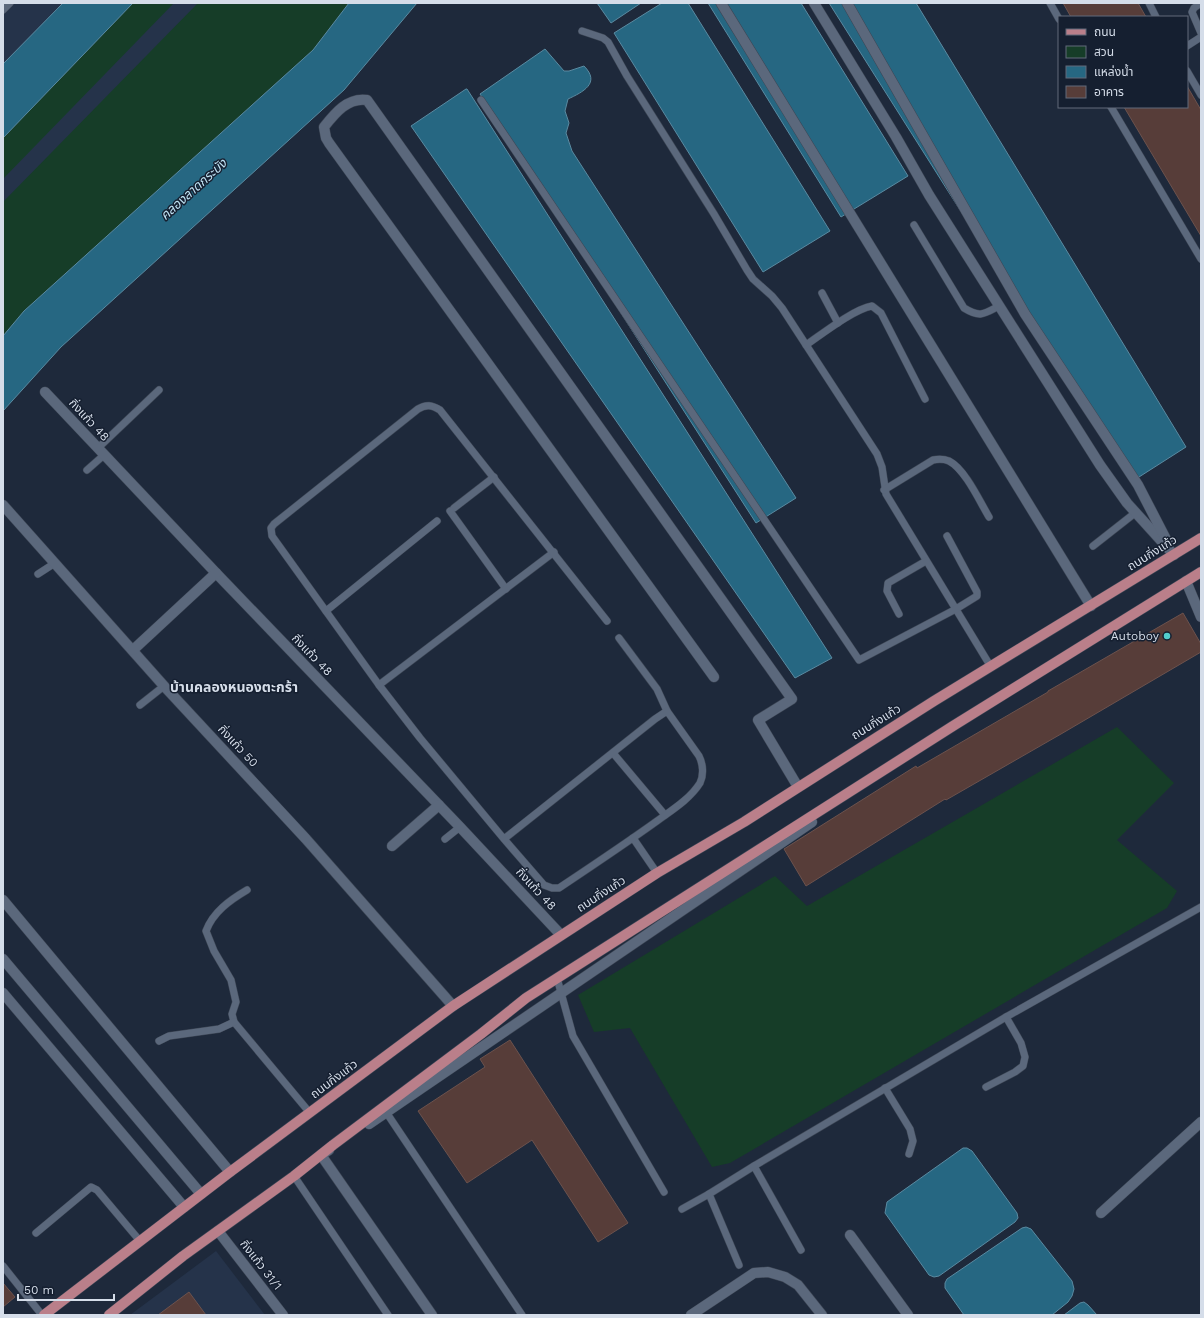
<svg xmlns="http://www.w3.org/2000/svg" width="1204" height="1318" font-family="'Work Sans','Noto Sans Thai',sans-serif">
<style>
.built{fill:#25334a}
.green{fill:#163d28}
.water{fill:#266782;stroke:#5a8aa1}
.building{fill:#573d39;stroke:#6c524d}
.lines{fill:none;stroke-linecap:round;stroke-linejoin:round}
.lane-casing{stroke:#3d4655;stroke-width:8}
.street-casing{stroke:#3d4655;stroke-width:11}
.primary-casing{stroke:#3d4655;stroke-width:11}
.lane{stroke:#5b687c;stroke-width:7}
.street{stroke:#5b687c;stroke-width:10}
.primary{stroke:#ba7f8a;stroke-width:10}
.poi-dot{fill:#52cdcd;stroke:#151f30;stroke-width:1.5}
.labels{text-anchor:middle;stroke-width:3;stroke-linejoin:round;paint-order:stroke}
.street-label{font-size:12px;fill:#d5dde9;stroke:#151f30}
.poi-label{font-size:12px;fill:#d5dde9;stroke:#151f30;text-anchor:end}
.water-label{font-size:13px;font-style:italic;fill:#c1e4f5;stroke:#151f30}
.quarter-label{font-size:14px;font-weight:bold;fill:#d5dde9;stroke:#151f30}
</style>
<rect width="100%" height="100%" fill="#1e293b"/>
<g class="built">
<path d="M3 3H271L3 275Z"/>
<path d="M216 1251 265 1315H130Z"/>
</g>
<g class="green">
<path d="M133 3H174L3 179V138Z"/>
<path d="M198 3H349L313 50 24 311 3 336V202Z"/>
<path d="M1117 727 1174 783 1117 840 1177 891 1167 908 730 1163 712 1167 630 1028 594 1032 578 995 775 876 807 906Z"/>
</g>
<g class="water">
<path d="M63 3H133L3 138V64Z"/>
<path d="M349 3H417L344 90 61 347 3 411V336L24 311 313 50Z"/>
<path d="M597 3H641L611 23Z"/>
<path d="M662 3H688L830 231 763 272 614 33Z"/>
<path d="M708 3H801L908 176 841 217Z"/>
<path d="M829 3H916L1186 447 1139 477 1112 450Z"/>
<path d="M545 49 564 71H569L584 66C601 83 583 92 568 99L565 111 569 123 566 133 572 151 796 498 756 523 480 94Z"/>
<path d="M466 89H467L832 658 795 678 411 126Z"/>
<path d="M963 1148H967L972 1151 1017 1213 1018 1218 1015 1222 939 1276 934 1277 929 1275 885 1213 887 1202Z"/>
<path d="M1026 1227 1031 1229 1072 1281 1074 1289 1072 1296 1068 1302 1052 1315H964L945 1288V1283L947 1279 1022 1228Z"/>
<path d="M1084 1302 1088 1305 1097 1315H1064L1080 1303Z"/>
</g>
<g class="building">
<path d="M1063 3H1138L1146 17H1071Z"/>
<path d="M1187 86 1201 110V236L1124 107H1187Z"/>
<path d="M1183 613 1201 644V652L1061 734 946 800 945 799 806 886 784 849 916 766 917 768 1048 692V691Z"/>
<path d="M510 1040 628 1223 598 1242 532 1140 467 1183 418 1111 485 1067 480 1059Z"/>
<path d="M3 1283 15 1297 3 1307Z"/>
<path d="M189 1292 206 1315H158Z"/>
</g>
<g class="lines">
<defs>
<g id="lane">
<path d="M1050 3 1059 19"/>
<path d="M1149 3 1156 17"/>
<path d="M1201 3 1194 8 1192 12 1201 33"/>
<path d="M3 10 10 3"/>
<path d="M582 31 603 38 608 42 627 76 714 214 747 270 753 279 772 296 782 308 877 454 882 467 886 494 991 667"/>
<path d="M1187 46 1201 37"/>
<path d="M1187 71 1201 95"/>
<path d="M481 100 859 660 956 609 977 596V592L947 536"/>
<path d="M1111 107 1201 259"/>
<path d="M914 225 964 308C980 318 984 314 999 306"/>
<path d="M822 293 838 323"/>
<path d="M806 345C822 334 854 309 872 306L881 313 925 399"/>
<path d="M98 448 159 390"/>
<path d="M87 470 104 455"/>
<path d="M884 490 933 460C938 459 944 459 949 461 965 469 980 502 989 517"/>
<path d="M454 508 494 477"/>
<path d="M450 511 506 589"/>
<path d="M1093 546 1135 513"/>
<path d="M38 574 55 563"/>
<path d="M326 611 437 521"/>
<path d="M899 614 887 591 888 583 926 561"/>
<path d="M619 638 657 689 667 711"/>
<path d="M379 685 554 552"/>
<path d="M140 705 164 686"/>
<path d="M613 753 665 815"/>
<path d="M633 838 657 873"/>
<path d="M445 839 460 827"/>
<path d="M504 839 655 719 667 711 699 756C703 764 704 775 700 783 690 799 672 810 657 821 625 844 592 866 559 888H552L544 885 504 839 420 738 379 685 272 536 271 528 274 524 418 409C426 404 432 405 440 410L607 621"/>
<path d="M247 890C230 900 213 912 206 931L214 951 231 980 236 1002 232 1014 234 1022 310 1113"/>
<path d="M557 978 573 1036 664 1192"/>
<path d="M159 1041 169 1036 219 1029 234 1022"/>
<path d="M986 1087 1015 1072 1023 1066 1025 1057 1021 1043 1006 1017"/>
<path d="M885 1088 910 1129 913 1141 909 1154"/>
<path d="M384 1109 522 1315"/>
<path d="M754 1166 801 1250"/>
<path d="M294 1176 388 1315"/>
<path d="M709 1194 739 1265"/>
<path d="M682 1209 709 1194 754 1166 1006 1017 1201 907"/>
<path d="M36 1233 91 1187 97 1190 140 1241"/>
<path d="M3 1266 42 1315"/>
</g>
<g id="street">
<path d="M721 3 1091 606"/>
<path d="M814 3 896 137 929 195 1100 465 1127 503 1174 555"/>
<path d="M847 3 1025 314 1138 485 1168 543"/>
<path d="M45 392 216 573 460 827 561 935"/>
<path d="M3 505 164 686 306 839 453 1006"/>
<path d="M1186 581 1201 617"/>
<path d="M133 650 216 573"/>
<path d="M714 677 329 143 326 138 324 127C335 113 348 97 367 100L792 699 758 720 798 787"/>
<path d="M392 846 439 805"/>
<path d="M3 900 230 1172"/>
<path d="M3 959 201 1194"/>
<path d="M3 993 184 1207"/>
<path d="M369 1124 812 822"/>
<path d="M329 1150 321 1155 432 1315"/>
<path d="M1101 1213 1201 1122"/>
<path d="M218 1231 283 1315"/>
<path d="M850 1235 908 1315"/>
<path d="M691 1315 754 1273 768 1272 785 1277 798 1285 822 1315"/>
</g>
<g id="primary">
<path d="M44 1315 230 1172 453 1006 657 873 744 822 934 701 1201 538"/>
<path d="M109 1315 183 1256 294 1176 333 1145 481 1034 526 998 953 726 1201 572"/>
</g>
</defs>
<use href="#lane" class="lane-casing"/>
<use href="#street" class="street-casing"/>
<use href="#primary" class="primary-casing"/>
<use href="#lane" class="lane"/>
<use href="#street" class="street"/>
<use href="#primary" class="primary"/>
</g>
<circle class="poi-dot" cx="1167" cy="636" r="4"/>
<g class="labels">
<g class="street-label">
<text transform="translate(89 420) rotate(47)" y="4">กิ่งแก้ว 48</text>
<text transform="translate(1152 553) rotate(-32)" y="4">ถนนกิ่งแก้ว</text>
<text transform="translate(312 655) rotate(46)" y="4">กิ่งแก้ว 48</text>
<text transform="translate(876 722) rotate(-32)" y="4">ถนนกิ่งแก้ว</text>
<text transform="translate(238 746) rotate(47)" y="4">กิ่งแก้ว 50</text>
<text transform="translate(536 889) rotate(47)" y="4">กิ่งแก้ว 48</text>
<text transform="translate(601 894) rotate(-33)" y="4">ถนนกิ่งแก้ว</text>
<text transform="translate(334 1079) rotate(-37)" y="4">ถนนกิ่งแก้ว</text>
<text transform="translate(261 1265) rotate(52)" y="4">กิ่งแก้ว 31/1</text>
</g>
<g class="poi-label">
<text x="1159" y="640">Autoboy</text>
</g>
<g class="water-label">
<text transform="translate(193 189) rotate(-42)" y="5">คลองลาดกระบัง</text>
</g>
<g class="quarter-label">
<text x="234" y="692">บ้านคลองหนองตะกร้า</text>
</g>
</g>
<rect width="1204" height="1318" fill="none" stroke="#d5dde9" stroke-width="8"/>
<rect x="1058" y="16" width="130" height="92" fill="#151f30" stroke="#626b7a"/>
<rect x="1066" y="29" width="20" height="6" fill="#ba7f8a" stroke="#626b7a"/>
<text x="1094" y="36" font-size="12" fill="#d5dde9">ถนน</text>
<rect x="1066" y="46" width="20" height="12" fill="#163d28" stroke="#626b7a"/>
<text x="1094" y="56" font-size="12" fill="#d5dde9">สวน</text>
<rect x="1066" y="66" width="20" height="12" fill="#266782" stroke="#626b7a"/>
<text x="1094" y="76" font-size="12" fill="#d5dde9">แหล่งน้ำ</text>
<rect x="1066" y="86" width="20" height="12" fill="#573d39" stroke="#626b7a"/>
<text x="1094" y="96" font-size="12" fill="#d5dde9">อาคาร</text>
<path d="M18 1294v6h96v-6" fill="none" stroke="#d5dde9" stroke-width="2"/>
<text x="24" y="1294" font-size="12" fill="#d5dde9" stroke="#151f30" stroke-width="3" paint-order="stroke">50 m</text>
</svg>
